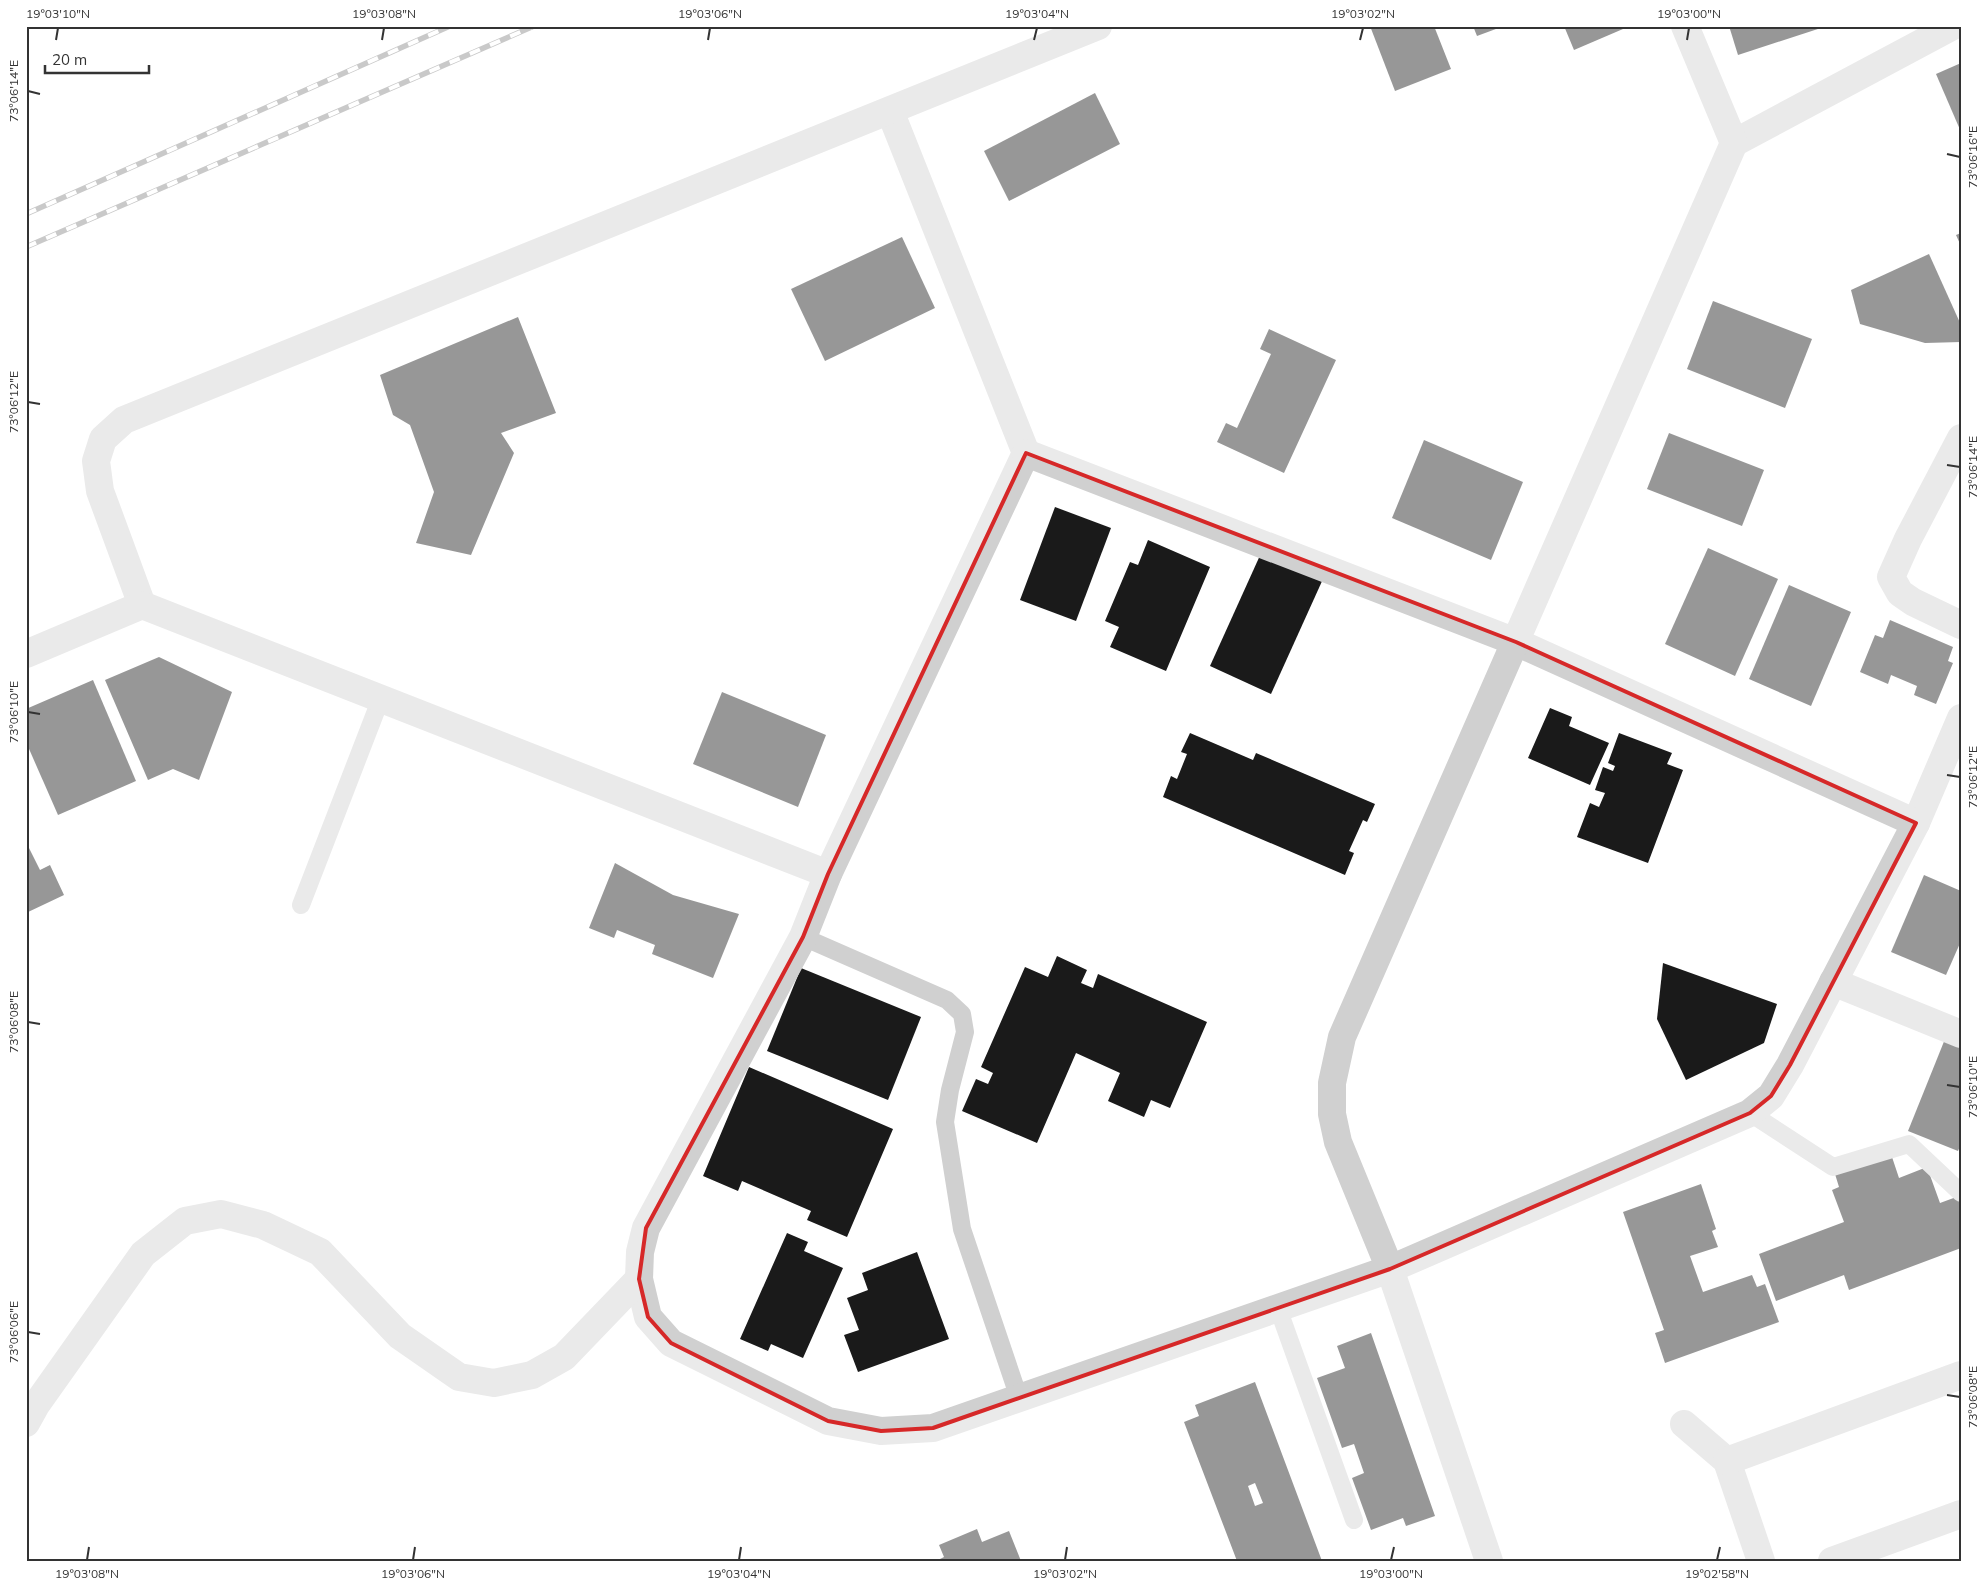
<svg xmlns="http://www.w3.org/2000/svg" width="1987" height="1587" font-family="Mulish,sans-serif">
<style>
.building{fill:#1a1a1a;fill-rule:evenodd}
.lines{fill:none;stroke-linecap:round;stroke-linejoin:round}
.lane{stroke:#d0d0d0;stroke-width:18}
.street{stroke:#d0d0d0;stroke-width:28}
.rail-casing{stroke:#888;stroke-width:5.5}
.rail{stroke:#fff;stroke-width:4;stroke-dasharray:11;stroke-linecap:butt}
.marked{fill:none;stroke:#d62828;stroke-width:4;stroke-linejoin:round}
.ticks{fill:none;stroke:#333;stroke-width:2}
.neatline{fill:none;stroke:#333;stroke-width:2}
.ticks-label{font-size:12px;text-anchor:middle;fill:#333}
</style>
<rect width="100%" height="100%" fill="#fff"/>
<g class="building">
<path d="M1370 26H1434L1451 69 1395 91Z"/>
<path d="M1473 26H1504L1477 36Z"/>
<path d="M1564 26H1630L1574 50Z"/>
<path d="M1729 26H1824V27L1738 55Z"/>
<path d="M1961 63V132L1936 74Z"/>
<path d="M1095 93 1120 144 1009 201 984 151Z"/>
<path d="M1961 233V246L1956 235Z"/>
<path d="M902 237 935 308 825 361 791 289Z"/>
<path d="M1929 254 1961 325V342L1925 343 1860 324 1851 290Z"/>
<path d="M1713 301 1812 339 1785 408 1687 369Z"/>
<path d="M518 317 556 413 501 433 514 453 471 555 416 543 434 492 410 425 393 415 380 375Z"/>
<path d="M1269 329 1336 360 1284 473 1217 442 1226 423 1237 428 1271 354 1260 349Z"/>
<path d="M1669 433 1764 470 1742 526 1647 489Z"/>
<path d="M1424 440 1523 482 1491 560 1392 518Z"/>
<path d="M1055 507 1111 528 1076 621 1020 600Z"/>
<path d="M1148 540 1210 567 1166 671 1110 647 1119 627 1105 621 1130 562 1138 565Z"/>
<path d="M1708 548 1778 579 1735 676 1665 644Z"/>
<path d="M1262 551 1323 579 1271 694 1210 666Z"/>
<path d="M1789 585 1851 612 1811 706 1749 679Z"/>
<path d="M1890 620 1953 647 1948 661 1953 663 1936 704 1914 695 1917 686 1891 675 1888 684 1860 672 1875 635 1883 638Z"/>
<path d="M159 657 232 692 199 780 173 769 148 780 105 680Z"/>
<path d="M93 680 136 781 58 815 26 742V709Z"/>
<path d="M722 692 826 735 798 807 693 764Z"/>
<path d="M1550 708 1572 717 1569 726 1609 743 1590 785 1528 758Z"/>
<path d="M1190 733 1253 760 1256 753 1375 804 1367 822 1363 820 1349 851 1354 853 1345 875 1163 797 1171 776 1177 779 1187 754 1181 752Z"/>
<path d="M1619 733 1672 753 1667 764 1683 770 1648 863 1577 837 1590 803 1599 807 1605 793 1595 790 1603 767 1613 771 1615 766 1608 763Z"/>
<path d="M26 842 40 870 50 865 64 895 26 913Z"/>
<path d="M615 863 673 895 739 914 713 978 652 954 655 945 617 930 614 938 589 928Z"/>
<path d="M1924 875 1961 891V941L1946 975 1891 952Z"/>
<path d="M1057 956 1087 970 1081 983 1093 988 1098 974 1207 1022 1170 1108 1151 1100 1144 1117 1108 1101 1120 1073 1076 1053 1037 1143 962 1111 976 1079 988 1084 993 1073 981 1067 1025 967 1048 977Z"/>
<path d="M1663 963 1777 1004 1764 1043 1686 1080 1657 1019Z"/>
<path d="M801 968 921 1017 888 1100 767 1051Z"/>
<path d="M1945 1039 1961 1045V1144L1958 1151 1908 1131Z"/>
<path d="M749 1067 893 1129 847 1237 807 1220 811 1211 742 1181 738 1191 703 1176Z"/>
<path d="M1891 1154 1899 1178 1927 1167 1940 1203 1959 1196 1961 1202V1248L1849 1290 1844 1275 1776 1301 1759 1254 1844 1222 1832 1190 1839 1187 1835 1174Z"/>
<path d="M1701 1184 1716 1229 1712 1231 1718 1247 1690 1256 1703 1292 1752 1275 1757 1287 1765 1284 1779 1322 1665 1363 1655 1333 1664 1330 1623 1212Z"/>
<path d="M787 1233 808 1242 804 1251 843 1268 803 1358 771 1344 768 1351 740 1339Z"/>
<path d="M917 1252 949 1339 858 1372 844 1335 859 1330 847 1298 868 1290 862 1273Z"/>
<path d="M1371 1333 1435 1516 1406 1526 1403 1518 1371 1530 1352 1478 1364 1473 1354 1444 1342 1448 1317 1378 1345 1368 1337 1346Z"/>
<path d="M1255 1382 1322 1561H1237L1184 1422 1199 1416 1195 1405ZM1255 1483 1263 1503 1255 1506 1248 1486Z"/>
<path d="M977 1529 982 1542 1009 1531 1021 1561H936L944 1557 939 1545Z"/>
</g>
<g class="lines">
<g class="lane">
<path d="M301 905 381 698"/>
<path d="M803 937 947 1000 962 1014 965 1032 950 1090 945 1122 962 1229 1019 1398"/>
<path d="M1750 1113 1833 1167 1909 1144 1961 1193"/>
<path d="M1278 1308 1354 1520"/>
</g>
<g class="street">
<path d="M890 111 1026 453 828 874 803 937 646 1228 640 1252 639 1279 648 1317 671 1343 828 1421 881 1431 933 1428 1390 1269 1750 1113 1771 1096 1790 1065 1916 823 1961 718"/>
<path d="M1734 143 1953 26"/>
<path d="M1961 438 1908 539 1891 577 1900 593 1913 602 1961 625"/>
<path d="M1026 453 1516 642 1916 823"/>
<path d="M142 605 100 491 96 461 103 439 124 420 1098 26"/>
<path d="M26 654 142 605 828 874"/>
<path d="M1833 982 1961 1034"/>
<path d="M26 1423 36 1405 143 1254 185 1221 221 1214 263 1225 320 1252 400 1336 459 1377 494 1383 532 1375 564 1357 639 1279"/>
<path d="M1684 1424 1727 1461 1761 1561"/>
<path d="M1727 1461 1961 1375"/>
<path d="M1489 1561 1390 1269 1338 1142 1332 1114V1083L1342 1037 1734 143 1685 26"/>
<path d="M1832 1561 1961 1514"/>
</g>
<defs>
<g id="rail">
<path d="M26 214 450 26"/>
<path d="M26 247 534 26"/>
</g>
</defs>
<use href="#rail" class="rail-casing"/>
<use href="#rail" class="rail"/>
</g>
<path d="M0 0H1987V1587H0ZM1026 453 1516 642 1916 823 1790 1065 1771 1096 1750 1113 1390 1269 933 1428 881 1431 828 1421 671 1343 648 1317 639 1279 646 1228 803 937 828 874Z" fill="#fff" fill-opacity=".55" fill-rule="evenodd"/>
<path class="marked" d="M1026 453 1516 642 1916 823 1790 1065 1771 1096 1750 1113 1390 1269 933 1428 881 1431 828 1421 671 1343 648 1317 639 1279 646 1228 803 937 828 874Z"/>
<path class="ticks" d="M56 40 58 28M382 40 384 28M708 40 710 28M1034 40 1037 28M1360 40 1363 28M1687 40 1689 28M28 91 40 94M1947 154 1960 157M28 402 40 404M1947 465 1960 467M28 712 40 714M1947 775 1960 777M28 1022 40 1024M1947 1085 1960 1087M28 1332 40 1334M1947 1395 1960 1397M87 1560 89 1547M413 1560 415 1547M739 1560 741 1547M1065 1560 1067 1547M1391 1560 1394 1547M1717 1560 1720 1547"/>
<rect width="1987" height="1587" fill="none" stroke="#ffffff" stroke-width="55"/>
<path d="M45 65v8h104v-8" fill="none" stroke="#333333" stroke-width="2.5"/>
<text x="52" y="65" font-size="15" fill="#333333" stroke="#ffffff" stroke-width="4" paint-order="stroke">20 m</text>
<rect x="28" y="28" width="1932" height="1532" class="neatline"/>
<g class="ticks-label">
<text x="58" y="18">19°03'10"N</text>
<text x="384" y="18">19°03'08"N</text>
<text x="710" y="18">19°03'06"N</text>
<text x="1037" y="18">19°03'04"N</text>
<text x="1363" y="18">19°03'02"N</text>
<text x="1689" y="18">19°03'00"N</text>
<text transform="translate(14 91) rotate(-90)" y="4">73°06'14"E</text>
<text transform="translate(1973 157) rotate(-90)" y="4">73°06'16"E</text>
<text transform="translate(14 402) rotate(-90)" y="4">73°06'12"E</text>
<text transform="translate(1973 467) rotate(-90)" y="4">73°06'14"E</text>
<text transform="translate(14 712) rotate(-90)" y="4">73°06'10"E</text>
<text transform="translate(1973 777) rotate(-90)" y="4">73°06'12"E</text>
<text transform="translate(14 1022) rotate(-90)" y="4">73°06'08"E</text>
<text transform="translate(1973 1087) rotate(-90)" y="4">73°06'10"E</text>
<text transform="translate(14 1332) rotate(-90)" y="4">73°06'06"E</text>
<text transform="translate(1973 1397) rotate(-90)" y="4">73°06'08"E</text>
<text x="87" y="1578">19°03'08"N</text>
<text x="413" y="1578">19°03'06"N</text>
<text x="739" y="1578">19°03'04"N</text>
<text x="1065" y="1578">19°03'02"N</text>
<text x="1391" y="1578">19°03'00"N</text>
<text x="1717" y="1578">19°02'58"N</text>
</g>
</svg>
